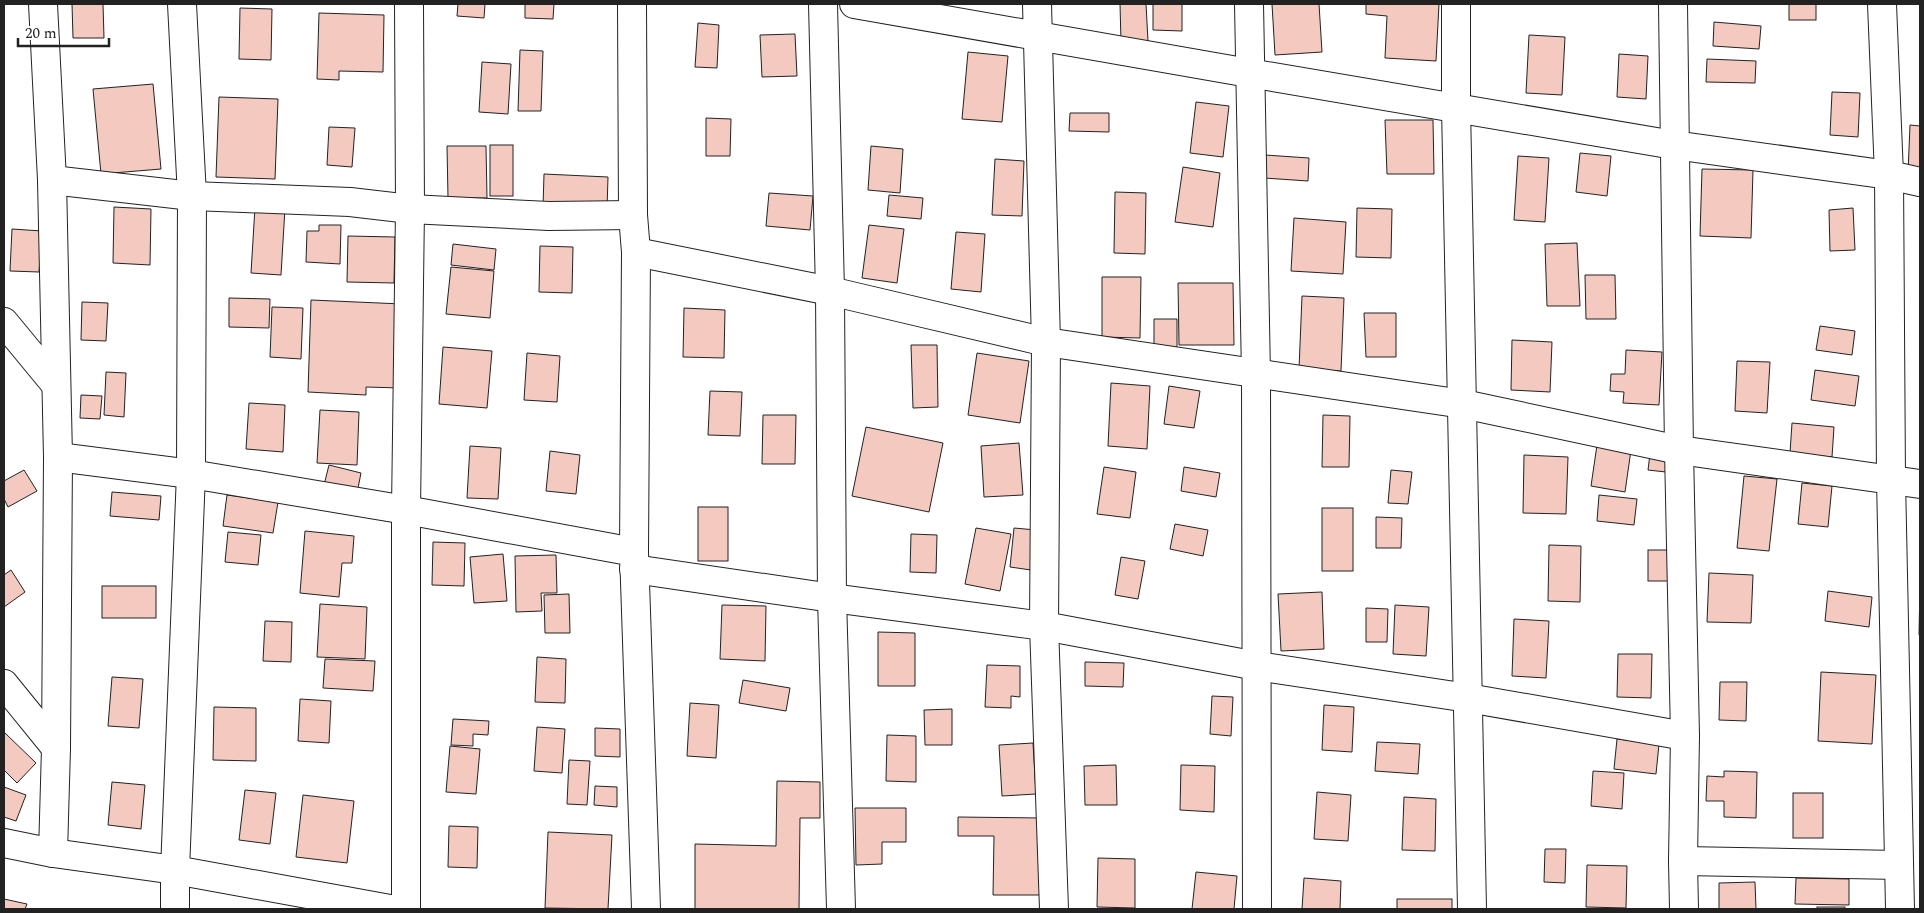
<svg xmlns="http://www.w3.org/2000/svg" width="1924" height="913" font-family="Spectral,serif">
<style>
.building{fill:#f3c9c0;stroke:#222}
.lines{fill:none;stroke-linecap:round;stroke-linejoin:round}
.minor-casing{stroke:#222;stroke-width:30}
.minor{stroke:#fff;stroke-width:28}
</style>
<rect width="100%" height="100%" fill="#fff"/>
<g class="building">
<path d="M72 4H103L104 38H73Z"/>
<path d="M458 4H485L484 18 457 16Z"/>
<path d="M525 4H554L553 19 525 18Z"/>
<path d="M1120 4H1146L1148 41 1121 42Z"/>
<path d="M1153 4H1182V31L1153 30Z"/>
<path d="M1272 4H1319L1322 52 1275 55Z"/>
<path d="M1366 4H1439L1436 61 1385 58 1387 16 1366 14Z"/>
<rect x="1789" y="4" width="27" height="16"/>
<path d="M240 8 272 9 271 60 239 59Z"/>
<path d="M319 13 384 15 383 72 339 71V80L317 79Z"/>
<path d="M1714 22 1761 26 1759 49 1713 46Z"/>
<path d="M698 23 719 25 717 68 695 67Z"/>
<path d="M795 34 797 76 762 77 760 35Z"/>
<path d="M1529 35 1565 37 1562 95 1526 93Z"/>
<path d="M520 50 543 51 541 111H518Z"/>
<path d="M968 52 1008 56 1002 122 962 119Z"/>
<path d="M1619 54 1648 56 1646 99 1617 97Z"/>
<path d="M1707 59 1756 61 1755 83 1706 82Z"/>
<path d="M482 62 511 64 508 114 479 112Z"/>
<path d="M153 84 161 169 101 174 93 89Z"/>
<path d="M1832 92 1860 93 1858 137 1830 135Z"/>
<path d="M219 97 278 99 275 179 216 177Z"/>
<path d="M1196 102 1229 106 1223 157 1190 153Z"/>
<path d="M1070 113H1109V132L1069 131Z"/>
<path d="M706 118 731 119 730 156H706Z"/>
<path d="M1385 120H1433L1434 174H1387Z"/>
<path d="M1910 125 1920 126V174L1908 173Z"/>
<path d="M329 127 355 128 352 167 327 165Z"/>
<rect x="490" y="145" width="23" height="51"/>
<path d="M447 146H486L487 198H448Z"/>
<path d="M871 146 903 149 900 193 868 190Z"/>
<path d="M1580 153 1611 156 1607 196 1576 192Z"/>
<path d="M1265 155 1309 158 1308 181 1264 178Z"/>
<path d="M1518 156 1549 158 1545 222 1514 220Z"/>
<path d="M995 159 1024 161 1022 216 992 215Z"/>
<path d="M1183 167 1220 173 1213 227 1175 222Z"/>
<path d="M1702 169 1753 170 1751 238 1700 236Z"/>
<path d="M544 174 608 177 607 209 543 207Z"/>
<path d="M1115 192 1146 193 1145 254 1114 253Z"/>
<path d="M769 193 813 196 810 230 766 226Z"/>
<path d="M889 195 923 198 921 219 887 216Z"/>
<path d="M114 207 151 209 150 265 113 263Z"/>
<path d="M255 207 285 208 281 275 251 273Z"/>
<path d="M1357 208 1392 209 1391 258 1356 257Z"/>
<path d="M1853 208 1855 250 1830 251 1829 210Z"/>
<path d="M1294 218 1346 222 1343 274 1291 271Z"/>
<path d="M319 225H341L340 264 306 262 307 231H319Z"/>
<path d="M869 225 904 229 897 283 862 278Z"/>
<path d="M12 229 42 231 39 272 10 271Z"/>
<path d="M956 232 985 234 981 292 951 289Z"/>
<path d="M348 236 395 237 394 283 347 282Z"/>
<path d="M1577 243 1580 306H1547L1545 244Z"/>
<path d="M453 244 496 249 494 270 451 265Z"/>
<path d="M540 246 573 247 572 293 539 292Z"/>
<path d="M451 267 494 271 490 318 446 314Z"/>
<path d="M1585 275H1615L1616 319H1586Z"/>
<path d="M1102 277H1141L1140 338 1102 337Z"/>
<path d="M1178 283H1233L1234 345H1179Z"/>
<path d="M1302 296 1344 298 1341 371 1299 369Z"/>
<path d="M229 298 270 299 269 328 229 327Z"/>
<path d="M311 300 402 304 400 388 366 387V395L308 392Z"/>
<path d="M82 302 108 303 106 341 81 340Z"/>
<path d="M272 307 303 308 301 359 270 357Z"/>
<path d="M684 308 725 310 724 358 683 357Z"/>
<path d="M1364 313H1396V357H1366Z"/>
<path d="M1154 319H1177V353L1154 352Z"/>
<path d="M1820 326 1855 331 1852 355 1816 350Z"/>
<path d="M1512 340 1552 342 1550 392 1511 390Z"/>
<path d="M911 345H937L938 407 913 408Z"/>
<path d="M443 347 492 351 487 408 439 404Z"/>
<path d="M1626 350 1662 352 1659 405 1623 403 1624 392 1610 391 1611 374H1625Z"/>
<path d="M527 353 560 356 557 402 524 400Z"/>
<path d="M977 353 1029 361 1020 423 968 415Z"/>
<path d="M1737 361 1770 362 1767 413 1735 411Z"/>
<path d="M1815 370 1859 376 1855 406 1811 400Z"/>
<path d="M106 372 126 373 124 417 104 415Z"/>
<path d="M1111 383 1150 386 1147 449 1108 446Z"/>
<path d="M1169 386 1200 391 1194 428 1164 424Z"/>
<path d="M710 391 742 392 740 436 708 435Z"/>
<path d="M81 395 102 396 100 419 80 418Z"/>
<path d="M249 403 285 405 283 452 246 449Z"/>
<path d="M320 410 359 412 357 465 317 463Z"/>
<path d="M763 415H796L795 464H762Z"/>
<path d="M1323 415 1350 416 1349 467H1322Z"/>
<path d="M1792 423 1834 427 1832 457 1790 453Z"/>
<path d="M866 427 943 443 929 512 852 496Z"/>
<path d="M1019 443 1023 495 984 497 981 446Z"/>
<path d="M1597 445 1631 450 1625 492 1591 486Z"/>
<path d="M470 446 501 448 498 499 467 498Z"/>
<path d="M550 451 580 455 576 494 546 491Z"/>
<path d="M1650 454 1667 456 1666 472 1648 470Z"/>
<path d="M1524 455 1568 457 1566 514 1523 513Z"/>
<path d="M329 465 361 473 356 498 323 489Z"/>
<path d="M1104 467 1136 472 1130 518 1097 514Z"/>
<path d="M1184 467 1220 473 1216 497 1181 491Z"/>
<path d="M24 470 37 491 8 507 4 499V481Z"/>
<path d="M1391 470 1412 472 1408 504 1388 503Z"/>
<path d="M1744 476 1777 479 1769 551 1737 548Z"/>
<path d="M1802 483 1832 486 1828 527 1798 524Z"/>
<path d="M112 492 161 496 159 520 110 516Z"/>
<path d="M227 495 278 502 273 533 223 526Z"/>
<path d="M1599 495 1637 499 1634 525 1597 521Z"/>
<rect x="698" y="507" width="30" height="54"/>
<rect x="1322" y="508" width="31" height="63"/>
<path d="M1376 517 1402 518 1401 548H1376Z"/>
<path d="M1175 524 1208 530 1203 556 1170 549Z"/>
<path d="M976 528 1011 534 1000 591 965 584Z"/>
<path d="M1014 528 1036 530 1031 570 1010 567Z"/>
<path d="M305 531 354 536 352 563H342L339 597 300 593Z"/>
<path d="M228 532 261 535 258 565 225 562Z"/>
<path d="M911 534 937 535 936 573 910 572Z"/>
<path d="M433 542 465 543 464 586 432 585Z"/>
<path d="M1549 545 1581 546 1580 602 1548 601Z"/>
<rect x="1648" y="550" width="22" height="31"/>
<path d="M503 554 507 601 474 603 470 557Z"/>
<path d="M556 555 557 593H541L542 611 516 612 515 556Z"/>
<path d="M1121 557 1145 561 1138 599 1115 595Z"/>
<path d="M11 570 25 592 4 607V575Z"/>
<path d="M1709 573 1753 575 1751 623 1707 622Z"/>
<path d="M1920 584V635H1919Z"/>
<rect x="102" y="586" width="54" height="32"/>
<path d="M1828 591 1872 597 1869 627 1825 621Z"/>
<path d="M1322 592 1324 649 1281 651 1278 594Z"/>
<path d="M569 594 570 633H545L544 595Z"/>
<path d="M320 604 367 607 365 659 317 657Z"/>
<path d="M722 605 766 606 765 661 720 659Z"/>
<path d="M1395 605 1429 607 1426 656 1393 654Z"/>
<path d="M1366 608 1388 609 1387 642H1366Z"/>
<path d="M1514 619 1549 621 1546 678 1512 676Z"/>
<path d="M265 621 292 622 291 662 263 661Z"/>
<path d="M878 632 915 633V686H878Z"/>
<path d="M1618 654H1652L1651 698 1617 697Z"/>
<path d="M537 657 566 659 565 703 535 702Z"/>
<path d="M325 659 375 661 373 691 323 688Z"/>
<path d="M1085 662 1124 663 1123 687 1085 686Z"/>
<path d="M987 665 1020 666V697L1011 696V708L985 707Z"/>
<path d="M1821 672 1876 675 1872 744 1818 741Z"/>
<path d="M112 677 143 679 139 728 108 726Z"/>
<path d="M743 680 790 688 786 711 739 703Z"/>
<path d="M1720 682H1747L1746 721 1719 720Z"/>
<path d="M1212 696 1233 697 1231 736 1210 734Z"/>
<path d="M300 699 331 701 329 743 298 741Z"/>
<path d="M690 703 719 705 716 758 687 756Z"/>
<path d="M1324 705 1354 707 1352 752 1322 750Z"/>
<path d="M214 707 256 708V761L213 760Z"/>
<path d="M952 709V745H925L924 710Z"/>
<path d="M453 719 489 721 488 735 473 734V746L451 745Z"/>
<path d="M537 727 565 729 562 773 534 771Z"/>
<path d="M595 728 620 729V757L595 756Z"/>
<path d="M4 732 36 763 17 783 4 770Z"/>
<path d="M887 735 916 736V782L886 781Z"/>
<path d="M1617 739 1659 744 1656 774 1614 769Z"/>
<path d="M1377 742 1420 744 1418 774 1375 771Z"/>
<path d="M1033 743 1036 794 1002 796 999 745Z"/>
<path d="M450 746 480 749 476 794 446 792Z"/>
<path d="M569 760 590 761 587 805 567 804Z"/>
<path d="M1116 765 1117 805H1085L1084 766Z"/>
<path d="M1181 765 1215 766 1214 812 1180 810Z"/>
<path d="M1593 771 1624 773 1622 809 1591 806Z"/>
<path d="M1724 771 1757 772 1756 818 1724 817V801H1706L1707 776 1724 777Z"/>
<path d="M777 781 820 782V818H800L799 909H695V844L776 846Z"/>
<path d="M112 782 145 785 141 829 108 825Z"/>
<path d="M595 786 617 787V807L594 805Z"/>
<path d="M4 787 26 795 16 821 4 817Z"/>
<path d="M245 790 276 793 270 844 239 840Z"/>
<path d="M1317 792 1351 795 1348 841 1314 839Z"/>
<rect x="1793" y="793" width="30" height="45"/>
<path d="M303 795 354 801 347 863 296 857Z"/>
<path d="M1404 797 1436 799 1435 851 1402 850Z"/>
<path d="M855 808H906V842H882V864L856 865Z"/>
<path d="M958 817 1041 818V895H993L994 836H958Z"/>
<path d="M449 826 478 827 477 868 448 867Z"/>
<path d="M548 832 612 835 608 909 545 908Z"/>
<path d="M1545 849H1566L1565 883 1544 882Z"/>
<path d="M1098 858 1135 859V908L1097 907Z"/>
<path d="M1587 865 1627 866 1626 908 1586 907Z"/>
<path d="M1196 872 1237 876 1234 909H1192Z"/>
<path d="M1304 878 1341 881 1340 909H1302Z"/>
<path d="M1796 878 1849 879V905L1795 904Z"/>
<path d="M1755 882 1756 909H1719V883Z"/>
<path d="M4 899 27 904 25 909H4Z"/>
<rect x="1397" y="899" width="55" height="10"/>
<rect x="1817" y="907" width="28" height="2"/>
</g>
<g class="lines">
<defs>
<g id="minor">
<path d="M43 4 52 180 58 457 56 748 53 853"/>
<path d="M632 4 633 215 636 252 634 552 646 909"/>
<path d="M823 4 830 291 832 598 841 909"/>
<path d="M854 4 1249 73 1674 145 1889 175 1920 182"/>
<path d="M1037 4 1046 342 1044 626 1054 909"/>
<path d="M1249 4 1256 375 1257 909"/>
<path d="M1456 4V107L1472 909"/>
<path d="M1673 4 1679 450 1685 736 1683 861 1684 909"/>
<path d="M1882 4 1889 175 1891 479 1900 909"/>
<path d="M52 180 192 196 350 202 410 209 549 216 633 215"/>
<path d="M636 252 830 291 1046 342 1463 404 1679 450 1920 484"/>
<path d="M4 322 56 385"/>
<path d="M58 457 191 474 406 510 634 552"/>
<path d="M634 569 832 598 1044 626 1257 666 1468 698 1685 736"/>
<path d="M4 684 56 748"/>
<path d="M4 843 53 853 175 870 390 909"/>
<path d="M1683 861 1899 865"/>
<path d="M175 909V870L191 474 192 196 182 4"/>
<path d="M406 909V510L410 209 409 4"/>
</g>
</defs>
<use href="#minor" class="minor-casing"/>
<use href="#minor" class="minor"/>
</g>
<rect width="1924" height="913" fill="none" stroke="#222222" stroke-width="10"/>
<path d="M18 38v8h91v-8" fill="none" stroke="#222222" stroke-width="2.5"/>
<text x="25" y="38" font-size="15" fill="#222222" stroke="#ffffff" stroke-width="4" paint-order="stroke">20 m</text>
</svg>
